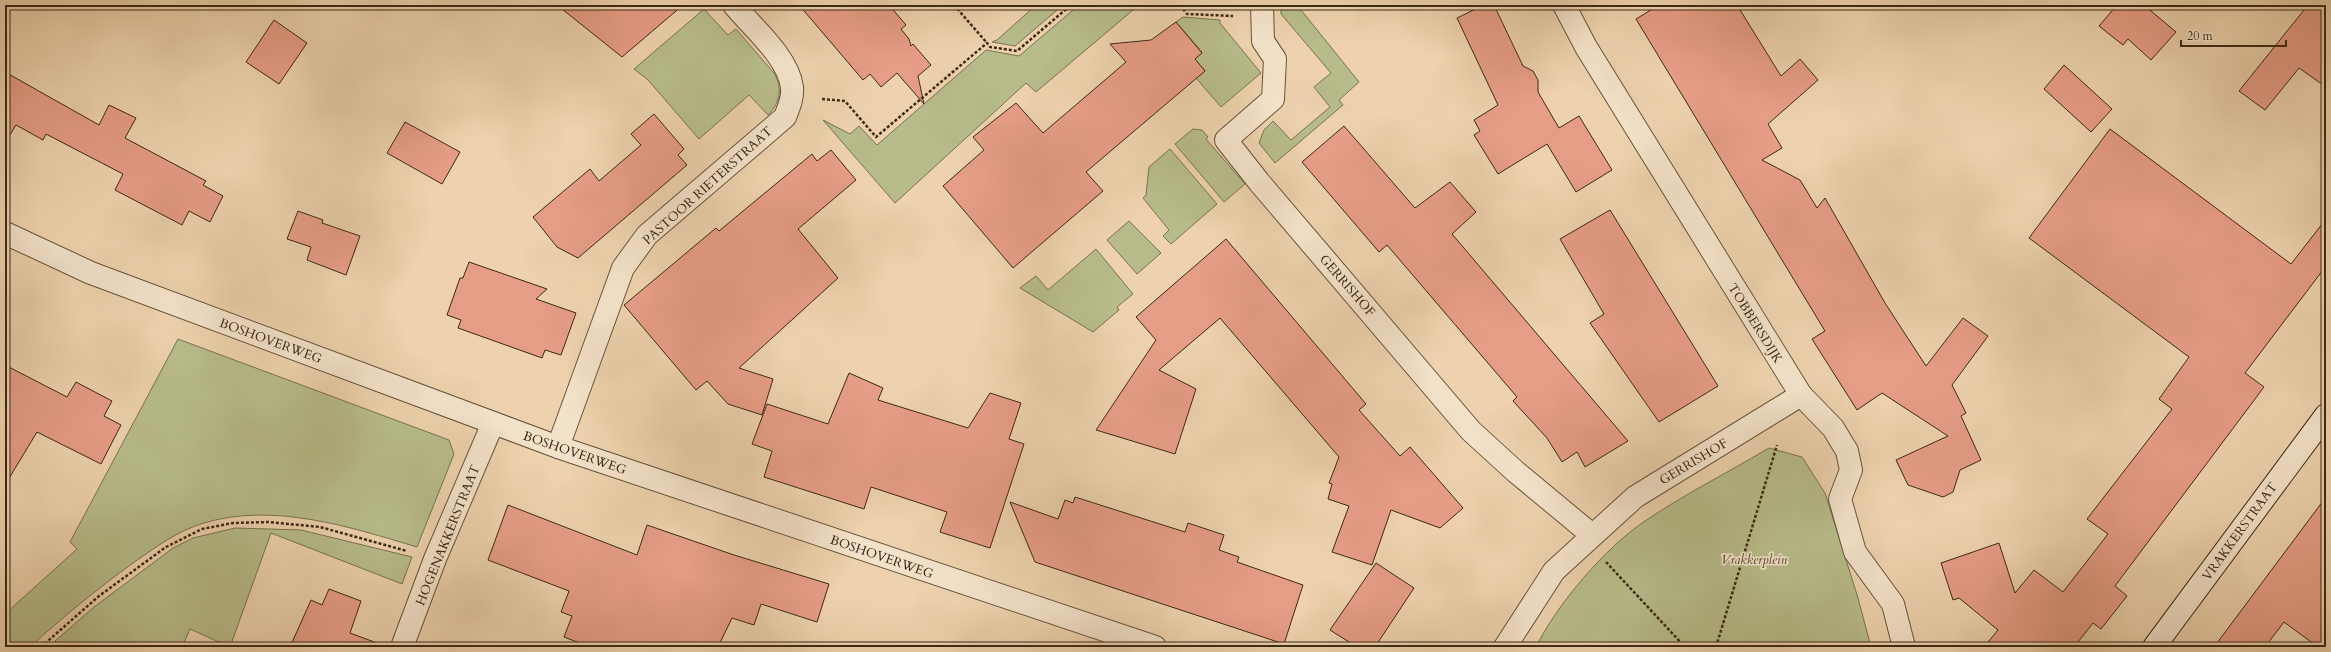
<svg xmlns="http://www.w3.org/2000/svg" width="2331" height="652" font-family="Cardo,serif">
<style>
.green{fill:#b7bc8a;stroke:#7a7250}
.building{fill:#e69d86;stroke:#3c2916}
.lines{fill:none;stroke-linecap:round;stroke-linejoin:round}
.street-casing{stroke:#68533c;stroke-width:24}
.secondary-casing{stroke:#3c2916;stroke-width:24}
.path{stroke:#3c2916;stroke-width:2.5;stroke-dasharray:3 2;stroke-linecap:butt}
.street{stroke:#f3e2ca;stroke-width:22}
.secondary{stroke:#f3e2ca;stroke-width:22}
.labels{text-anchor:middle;stroke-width:3.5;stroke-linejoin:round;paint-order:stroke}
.street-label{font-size:13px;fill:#3c2916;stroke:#f3e2ca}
.park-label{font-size:13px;font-style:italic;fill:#55462d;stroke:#f3e2ca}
</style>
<rect width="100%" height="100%" fill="#edd2ad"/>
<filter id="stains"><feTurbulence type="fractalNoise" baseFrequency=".005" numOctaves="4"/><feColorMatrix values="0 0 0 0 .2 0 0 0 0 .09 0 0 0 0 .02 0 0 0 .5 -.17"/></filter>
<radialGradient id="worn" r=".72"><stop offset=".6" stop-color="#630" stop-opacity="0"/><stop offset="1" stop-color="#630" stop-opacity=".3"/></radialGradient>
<g class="green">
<path d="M1036 5H1063L1015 46 992 42 997 40Z"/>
<path d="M1079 5H1139L1036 92 1026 83 895 203 823 120 850 134 859 126 877 145 986 50 1019 56Z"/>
<path d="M1281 5H1297L1359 82 1339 100 1343 105 1275 163 1259 143 1264 130 1273 121 1291 140 1330 107 1314 87 1331 73 1281 14Z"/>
<path d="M704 9 728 35 736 29 774 73C783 88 780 103 768 115L749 95 699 139 648 80 634 69Z"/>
<path d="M1183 17 1220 20V23L1261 73 1221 107 1196 78 1205 71 1195 59 1202 52 1176 22Z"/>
<path d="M1193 129 1202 130 1208 137 1206 139 1245 184 1224 202 1175 144Z"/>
<path d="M1170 149 1217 204 1171 244 1163 236 1169 230 1143 198 1146 195 1149 167Z"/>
<path d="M1129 221 1161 253 1137 274 1107 240Z"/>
<path d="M1096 249 1133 294 1117 307 1119 310 1093 332 1020 288 1036 276 1048 290Z"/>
<path d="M178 339 449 440 454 454 417 547C350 527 274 502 204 523 177 531 156 547 133 563 97 589 63 617 30 647H5V614L77 549 70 542Z"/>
<path d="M1769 448 1802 457 1825 493 1858 598 1871 647H1536C1557 604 1606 547 1645 521 1683 495 1729 472 1769 448Z"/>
<path d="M235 528 301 530 412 557 402 584 271 533 230 647 190 629 182 647H61L55 641 94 607 173 548 193 538Z"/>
</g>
<g class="building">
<path d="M557 5H683L622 57Z"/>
<path d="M799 5H889L906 25 901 29 909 39 911 46 913 44 931 65 918 76 924 104 897 73 881 87 870 74 863 80Z"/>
<path d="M1484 5H1494L1523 66 1533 71 1538 80V92L1559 128 1579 116 1612 170 1576 192 1547 144 1498 174 1474 135 1480 131 1474 120 1498 105 1457 18Z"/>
<path d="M1659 5H1737L1781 76 1800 59 1818 80 1768 124 1782 148 1762 160 1800 180 1817 208 1825 198 1885 303 1926 366 1963 318 1988 336 1952 385 1966 413 1961 416 1981 460 1960 470 1953 492 1943 497 1908 485 1896 460 1948 436 1882 393 1857 410 1812 339 1825 331 1636 19Z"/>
<path d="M2117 5H2144L2176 32 2151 60 2128 39 2123 45 2099 26Z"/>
<path d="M2308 5H2326V87L2299 68 2265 110 2239 91Z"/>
<path d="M274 20 307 43 279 84 246 62Z"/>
<path d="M1176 22 1202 53 1195 59 1205 71 1086 172 1103 191 1013 268 943 186 984 150 973 137 1016 103 1043 133 1126 62 1110 44 1151 40Z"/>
<path d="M2064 65 2112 109 2091 132 2044 89Z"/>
<path d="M5 72 99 125 109 105 136 118 125 138 206 181 203 185 223 196 210 222 189 211 182 225 115 190 123 174 46 134 43 140 16 125 5 143Z"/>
<path d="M654 114 684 149 678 155 687 165 578 258 557 247 533 217 590 169 599 181 641 145 631 134Z"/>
<path d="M405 122 460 152 442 184 387 153Z"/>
<path d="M1344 126 1415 208 1450 182 1476 212 1452 234 1628 441 1585 467 1577 452 1562 462 1547 438 1513 401 1517 397 1387 245 1379 252 1302 162Z"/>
<path d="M2110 129 2291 264 2326 219V266L2245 373 2264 387 2115 586 2127 596 2101 629 2093 623 2074 647H1984L1998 630 1959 598 1953 600 1941 563 1999 543 2015 593 2034 570 2063 592 2108 534 2087 519 2172 409 2159 399 2189 357 2029 238Z"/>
<path d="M831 150 856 180 798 229 838 278 739 368 773 379 762 415 728 404 707 381 696 390 624 305 716 228 719 231 812 154 817 161Z"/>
<path d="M1610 210 1718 386 1659 422 1590 323 1604 314 1560 239Z"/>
<path d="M298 211 323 220 322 223 360 236 346 275 307 260 311 247 287 239Z"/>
<path d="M1226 239 1366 404 1359 410 1400 456 1410 447 1463 508 1440 528 1391 510 1372 565 1332 552 1349 506 1328 499 1332 484 1329 483 1339 457 1220 318 1159 370 1196 389 1175 454 1096 430 1156 340 1136 317Z"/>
<path d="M469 262 547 289 536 299 576 313 561 355 545 350 542 358 458 328 461 320 447 315 460 278H463Z"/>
<path d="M5 365 67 397 76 382 112 401 104 416 121 425 101 464 37 432 5 485Z"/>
<path d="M849 373 883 388 878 400 968 428 990 393 1021 403 1009 439 1024 444 990 548 940 532 947 512 871 487 864 509 764 477 772 451 752 444 767 404 828 424Z"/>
<path d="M1075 497 1185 532 1188 523 1224 535 1219 550 1239 557 1237 562 1303 585 1284 644 1035 562 1010 502 1058 519 1065 500 1073 503Z"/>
<path d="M2326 497V647H2318L2284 622 2265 647H2214Z"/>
<path d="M508 505 637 555 647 525 734 555 829 584 817 622 761 604 754 625 732 618 718 647H590L564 637 572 616 561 612 569 591 488 560Z"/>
<path d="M1376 563 1414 588 1375 647H1357L1330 630Z"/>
<path d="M329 589 361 601 350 633 377 643 376 647H290L311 600 322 605Z"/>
</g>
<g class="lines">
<defs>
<g id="street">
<path d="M1262 5 1263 41 1275 59 1273 99 1226 140 1259 182 1471 431 1516 472 1592 535"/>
<path d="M1564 5 1586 47 1801 395 1833 428 1847 451 1851 470 1840 499 1855 552 1893 604 1904 647"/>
<path d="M5 233 91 273 558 447 1155 647"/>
<path d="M558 447 623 268 647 235 785 117C789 107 793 98 792 87 788 57 753 28 734 5"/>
<path d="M402 647 435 559 493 423"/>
<path d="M1505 647 1554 571 1635 497 1801 395"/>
</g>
<path id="secondary" d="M2154 647 2326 415"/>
</defs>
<use href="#street" class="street-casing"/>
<use href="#secondary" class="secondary-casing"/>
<g class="path">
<path d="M954 5 987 43"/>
<path d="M1180 5 1187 14 1233 16"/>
<path d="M822 99 845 101 876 137 987 43 990 47 1017 51 1071 5"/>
<path d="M1606 562 1685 647"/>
<path d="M41 647 99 596 166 547 202 529 233 523 269 522 320 527 407 551"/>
<path d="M1716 647 1777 445"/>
</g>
<use href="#street" class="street"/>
<use href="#secondary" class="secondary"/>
</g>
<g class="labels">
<g class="street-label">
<text transform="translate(707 185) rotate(-42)" y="5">PASTOOR RIETERSTRAAT</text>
<text transform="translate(1348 285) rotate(49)" y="5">GERRISHOF</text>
<text transform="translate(1756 323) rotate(58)" y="5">TOBBERSDIJK</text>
<text transform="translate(271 340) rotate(20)" y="5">BOSHOVERWEG</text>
<text transform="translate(575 452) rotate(19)" y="5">BOSHOVERWEG</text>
<text transform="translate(1693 461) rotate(-31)" y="5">GERRISHOF</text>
<text transform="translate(2239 531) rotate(-54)" y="5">VRAKKERSTRAAT</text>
<text transform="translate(447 535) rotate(-68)" y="5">HOGENAKKERSTRAAT</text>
<text transform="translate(882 556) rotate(19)" y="5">BOSHOVERWEG</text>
</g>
<g class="park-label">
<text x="1754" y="564">Vrakkerplein</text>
</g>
</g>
<rect width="2331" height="652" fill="none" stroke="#edd2ad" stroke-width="20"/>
<rect x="6" y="6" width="2319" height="640" fill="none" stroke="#3c2916" stroke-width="2"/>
<rect x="10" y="10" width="2311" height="632" fill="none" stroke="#3c2916"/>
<path d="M2181 40v6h105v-6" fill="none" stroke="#3c2916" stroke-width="2"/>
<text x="2187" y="40" font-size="12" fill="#3c2916" stroke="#f3e2ca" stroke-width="3" paint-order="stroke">20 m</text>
<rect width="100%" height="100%" filter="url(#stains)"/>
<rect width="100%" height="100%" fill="url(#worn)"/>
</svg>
